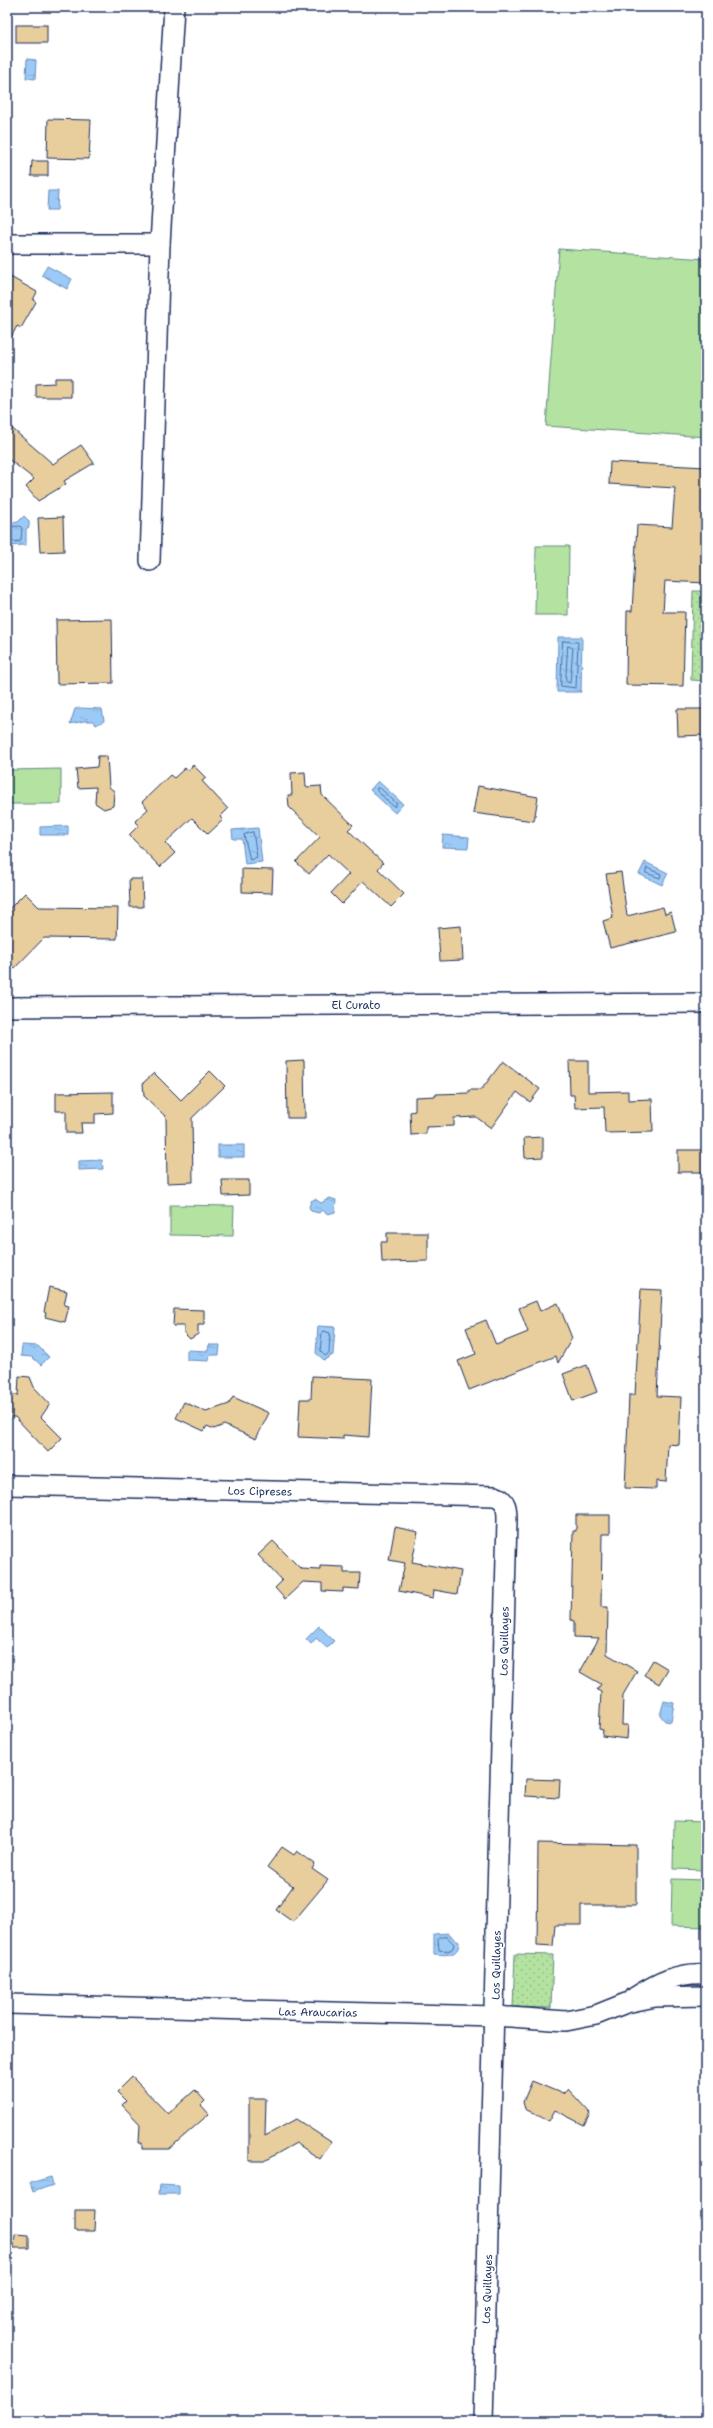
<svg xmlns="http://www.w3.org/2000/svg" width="713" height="2428" font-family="'Shantell Sans',sans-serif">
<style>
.grass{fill:url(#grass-dots);stroke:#678880}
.green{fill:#b3e2a1;stroke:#678880}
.water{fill:url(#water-ripples);stroke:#688cba}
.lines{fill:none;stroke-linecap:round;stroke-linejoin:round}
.shore{stroke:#4f6d9b;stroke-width:1}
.building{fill:#e8cd9d;stroke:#1b2f5e}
.street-casing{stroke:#1b2f5e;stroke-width:22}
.street{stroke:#fff;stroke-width:19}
.labels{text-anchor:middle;stroke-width:3.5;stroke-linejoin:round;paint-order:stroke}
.street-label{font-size:11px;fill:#1b2f5e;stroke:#fff}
</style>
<defs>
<pattern id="grass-dots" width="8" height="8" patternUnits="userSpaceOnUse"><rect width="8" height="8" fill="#b3e2a1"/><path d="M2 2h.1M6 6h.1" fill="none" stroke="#99c28d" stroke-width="1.8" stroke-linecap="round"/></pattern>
<pattern id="water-ripples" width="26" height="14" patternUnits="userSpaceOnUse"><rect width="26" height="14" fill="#9ccaf7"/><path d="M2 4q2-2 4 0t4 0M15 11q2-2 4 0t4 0" fill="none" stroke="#86aed6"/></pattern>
</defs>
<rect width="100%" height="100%" fill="#fff"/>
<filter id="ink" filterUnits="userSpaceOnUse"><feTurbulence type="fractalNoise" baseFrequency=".025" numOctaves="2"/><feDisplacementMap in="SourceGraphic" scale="8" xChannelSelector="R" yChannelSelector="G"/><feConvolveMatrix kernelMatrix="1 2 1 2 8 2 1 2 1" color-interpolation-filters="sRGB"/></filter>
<g filter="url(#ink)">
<g class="grass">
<path d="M693 591H706V681L691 680Z"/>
<path d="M515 1954 553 1955 551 2008 513 2007Z"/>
</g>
<g class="green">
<path d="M559 249 706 259V437L546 426Z"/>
<path d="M536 546H569L568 615H535Z"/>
<path d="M61 769V804H7V770Z"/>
<path d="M170 1205 234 1206 233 1236 170 1235Z"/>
<path d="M674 1821 706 1822V1870L673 1869Z"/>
<path d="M672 1879 706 1880V1927L671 1926Z"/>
</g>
<g class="water">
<path d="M27 59 36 60 35 79 26 78Z"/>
<path d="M48 191H58L57 210H47Z"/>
<path d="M47 266 72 279 67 289 42 275Z"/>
<path d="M24 516 29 521V527L26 529V545L7 546V523L18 522Z"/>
<path d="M558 637H582L581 692H557Z"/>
<path d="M80 708 102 709 104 721 96 725 93 721H84L70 724 75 709Z"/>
<path d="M378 781 403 804 395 813 370 790Z"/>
<path d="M68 826V835H40V827Z"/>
<path d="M258 828 262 862 245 864 242 839H233L232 830Z"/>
<path d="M443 835 469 837 468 848 442 847Z"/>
<path d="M645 862 668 873 662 885 639 874Z"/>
<rect x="218" y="1145" width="26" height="12"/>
<path d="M102 1160 103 1169 79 1170V1161Z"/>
<path d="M330 1198 336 1200 335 1212 328 1214 322 1210 319 1213 311 1211 309 1207 311 1201 315 1199 321 1203Z"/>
<path d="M318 1326 335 1327 333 1355 324 1360 316 1353Z"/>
<path d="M22 1345 38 1346 49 1357 41 1365 32 1357 21 1356Z"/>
<path d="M209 1345H220L219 1355H210L209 1361 187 1360V1350L208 1351Z"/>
<path d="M319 1626 334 1641 327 1648 316 1638 311 1644 306 1639Z"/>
<path d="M664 1701 674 1703 671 1722 665 1721 660 1715Z"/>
<path d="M449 1933 454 1939 459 1942C459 1957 445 1955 434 1954V1934Z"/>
<path d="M51 2177 53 2185 33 2192 30 2183Z"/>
<path d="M159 2185 179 2186V2194H158Z"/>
</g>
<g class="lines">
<g class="shore">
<path d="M7 527 20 526 22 528 21 541 7 542"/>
<path d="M563 641 578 642 576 688 561 686Z"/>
<path d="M568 646 573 648 570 683 566 681Z"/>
<path d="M377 788H380L396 803V806H393L377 791Z"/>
<path d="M253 832 257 857 250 860 244 835Z"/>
<path d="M647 868 661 874 660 878 646 873Z"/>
<path d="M324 1331 330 1333 329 1353 325 1356 320 1351 322 1332Z"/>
<path d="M440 1937H447L454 1944 453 1948 448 1951 439 1950 438 1939Z"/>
</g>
</g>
<g class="building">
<rect x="16" y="25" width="31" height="18"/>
<path d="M48 119 91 120 89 159 47 158Z"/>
<path d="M32 161H48V176H31Z"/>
<path d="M7 275 37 292 33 300 36 302 21 328 17 326 7 345Z"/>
<path d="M55 378H71V397H36V384L55 383Z"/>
<path d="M7 424 53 464 81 445 94 463 64 481 66 484 38 501 26 487 34 479 7 458Z"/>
<path d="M610 462 706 467V583L665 581 663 612H685L683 686 626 685 627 611H632L637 525 672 527 675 488 609 484Z"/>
<path d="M63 517 64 551 40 552 38 518Z"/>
<path d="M112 619 113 683 57 684 56 620Z"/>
<path d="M677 709H706V735L678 736Z"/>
<path d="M98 756H107L109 787 114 791 113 806 104 809 95 803 96 787 78 788 76 769 97 767Z"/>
<path d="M193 765 206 778 202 781 228 809 220 817 223 820 208 834 192 818 165 843 175 853 160 867 129 835 139 825 135 821 148 809 142 802 170 775 174 778 185 768 188 771Z"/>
<path d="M305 772 306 787 321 786 322 795 353 825 348 830 383 863 378 869 404 894 391 907 363 881 342 904 331 893 349 874 328 854 309 874 296 862 320 837 289 807 288 795H292L291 773Z"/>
<path d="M478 786 538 797 534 821 473 813Z"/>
<path d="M242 869 273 870 272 893 242 892Z"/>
<path d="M621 872 627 916 663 907 665 914 671 912 676 932 610 948 603 921 613 918 606 874Z"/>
<path d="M129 879H142L143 907H130Z"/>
<path d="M25 893 39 907 118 908 117 939 44 938 7 976V911Z"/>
<path d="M461 926 463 960 440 961 438 928Z"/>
<path d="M304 1060 305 1118H287L286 1061Z"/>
<path d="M503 1061 540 1089 530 1102 517 1092 491 1128 476 1117 454 1118V1126L426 1127V1134L411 1135 410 1112 415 1111V1097L436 1096V1094L469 1093V1090H481Z"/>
<path d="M569 1061H588V1092L628 1091V1100L652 1099 653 1132 605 1133 604 1107 575 1108 574 1095H570Z"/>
<path d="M210 1071 225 1086 192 1118 193 1182 167 1183 166 1117 144 1096 143 1083 154 1073 181 1100Z"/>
<path d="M113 1092V1113L95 1114V1123H81L82 1133H66V1111H56V1093Z"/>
<path d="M543 1137V1157L525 1158 524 1138Z"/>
<rect x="678" y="1150" width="28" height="22"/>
<path d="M222 1180H249V1195L223 1196Z"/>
<path d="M387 1233H428V1261L382 1262 381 1242H387Z"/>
<path d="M49 1287 67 1291 64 1305 69 1306 65 1322 45 1317 46 1313 44 1312Z"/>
<path d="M641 1289 662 1290 657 1396 681 1397 679 1445 668 1444 666 1482 656 1481V1489L625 1488 629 1395H635Z"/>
<path d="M536 1301 540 1311 558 1303 572 1338 558 1363 556 1356 469 1390 458 1361 476 1354 466 1328 486 1320 496 1345 528 1332 519 1308Z"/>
<path d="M174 1309 204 1310V1325H198V1334L190 1339 184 1333V1326H173Z"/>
<path d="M587 1365 597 1392 573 1401 563 1374Z"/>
<path d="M19 1376 30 1377 34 1387 50 1404 41 1417 62 1438 48 1452 15 1417H7V1395H18Z"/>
<path d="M312 1376 372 1379 369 1437 343 1435V1439L298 1437 300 1399H311Z"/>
<path d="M233 1397 269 1413 256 1439 224 1425 214 1429 207 1426 204 1431 176 1418 184 1402 206 1412 229 1404Z"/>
<path d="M576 1515H610V1534H602L601 1607H608L607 1654 637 1671 623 1695 622 1725H628L627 1739 602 1736 603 1730 599 1729 601 1692 597 1690 601 1684 580 1672 599 1638 574 1637V1621L571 1620 573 1531H576Z"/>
<path d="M395 1527 418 1532 412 1562 461 1571 457 1594 434 1590 433 1598 399 1591 405 1563 389 1560Z"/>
<path d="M273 1541 301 1569 320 1570V1566L344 1567V1573H360L359 1589 343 1588V1592L322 1591V1583L303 1582 285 1599 275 1588 282 1581 258 1555Z"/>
<path d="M653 1660 668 1669 659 1684 644 1675Z"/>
<path d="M526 1779 560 1780 559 1798 525 1796Z"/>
<path d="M538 1843 636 1845V1905H581V1925H555L553 1946 537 1945Z"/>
<path d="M282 1847 294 1855 297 1851 315 1864 312 1869 328 1880 293 1922 276 1910 293 1886 267 1867Z"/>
<path d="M132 2077 168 2114 195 2090 205 2101 201 2105 209 2114 169 2149H142V2143H139L140 2124 122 2105 126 2101 117 2092Z"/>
<path d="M532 2081 563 2094 568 2089 590 2113 584 2125 555 2110 549 2121 525 2109 523 2102Z"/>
<path d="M249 2099H266L265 2136 296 2119 331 2142 320 2159 296 2143 264 2161H249Z"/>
<path d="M75 2210H95L94 2231H75Z"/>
<path d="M15 2234 29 2235V2248H14Z"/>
</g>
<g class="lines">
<defs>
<g id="street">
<path d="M7 244H160"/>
<path d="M150 561 160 244 174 7"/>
<path d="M7 1007 706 1003"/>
<path d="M7 1485 495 1496C507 1500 507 1509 507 1520L483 2421"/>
<path d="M635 1997C658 1982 679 1972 706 1974"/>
<path d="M7 2004 495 2016 566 2021 596 2015 626 2003 655 1997 706 1996"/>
</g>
</defs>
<use href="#street" class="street-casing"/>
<use href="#street" class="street"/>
</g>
</g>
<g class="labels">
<g class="street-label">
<text x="356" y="1009">El Curato</text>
<text transform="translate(260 1491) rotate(1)" y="4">Los Cipreses</text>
<text transform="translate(504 1641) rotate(-89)" y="4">Los Quillayes</text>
<text transform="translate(496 1965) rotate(-89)" y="4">Los Quillayes</text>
<text transform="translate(318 2012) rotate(1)" y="4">Las Araucarias</text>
<text transform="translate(487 2289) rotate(-88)" y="4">Los Quillayes</text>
</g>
</g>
<rect width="713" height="2428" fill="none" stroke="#fff" stroke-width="24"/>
<rect x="12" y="12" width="689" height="2404" fill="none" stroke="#1b2f5e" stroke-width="1.5" filter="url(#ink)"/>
</svg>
